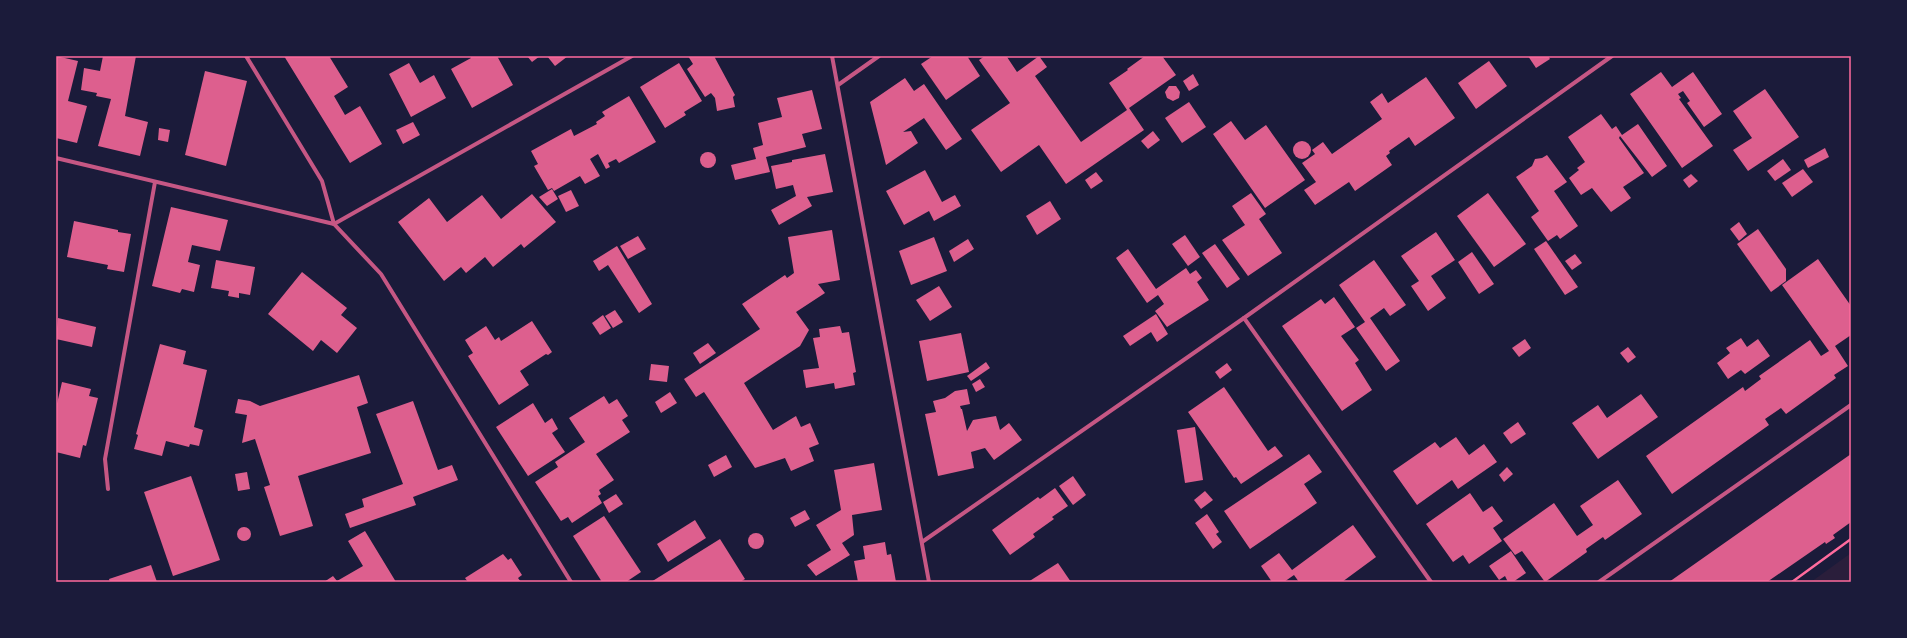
<svg xmlns="http://www.w3.org/2000/svg" width="1907" height="638" font-family="Inter,sans-serif">
<style>
.green{fill:#2a1e3b}
.building{fill:#dd5f8e}
.lines{fill:none;stroke-linecap:round;stroke-linejoin:round}
.path{stroke:#ff6b9d;stroke-width:2.5}
.minor{stroke:#c65784;stroke-width:4}
.neatline{fill:none;stroke:#ff6b9d;stroke-width:1.5}
</style>
<rect width="100%" height="100%" fill="#1b1b3a"/>
<path class="green" d="M1851 553V582H1811Z"/>
<g class="building">
<path d="M56 56 78 61 68 101 87 106 77 143 56 138Z"/>
<path d="M103 56H136L125 116 148 122 140 156 98 146 111 99 96 96 97 93 81 90 84 68 100 71Z"/>
<path d="M284 56H329L348 87 334 96 345 115 360 106 382 144 350 163Z"/>
<path d="M470 56H497L513 85 472 108 451 69 471 58Z"/>
<path d="M527 56H540L532 62Z"/>
<path d="M547 56H568L555 66Z"/>
<path d="M688 56H714L735 95 733 97 735 107 717 111 715 98 711 93 705 97 687 69 693 64Z"/>
<path d="M933 56H967L980 76 946 100 921 64Z"/>
<path d="M985 56H1009L1007 57 1017 72 1039 56 1047 67 1035 76 1081 142 1127 110 1109 83 1128 70 1127 69 1145 56H1162L1176 75 1129 108 1144 130 1066 184 1039 145 1001 172 971 130 1010 103 979 60Z"/>
<path d="M1528 56H1548L1550 59 1536 68Z"/>
<path d="M1489 61 1507 86 1476 109 1458 83Z"/>
<path d="M409 63 420 83 434 75 446 98 411 117 389 74Z"/>
<path d="M679 63 702 101 684 112 686 115 665 128 640 87Z"/>
<path d="M205 71 247 81 226 166 185 155Z"/>
<path d="M1661 72 1672 87 1693 72 1722 114 1704 127 1687 103 1690 101 1683 91 1678 94 1681 98 1679 99 1713 146 1682 168 1630 94Z"/>
<path d="M1193 74 1199 85 1189 91 1183 81Z"/>
<path d="M1426 77 1455 118 1415 146 1409 137 1389 151 1390 153 1386 156 1392 165 1355 191 1349 182 1315 205 1304 190 1316 182 1302 163 1315 154 1312 150 1323 142 1332 154 1382 119 1370 102 1382 93 1388 103Z"/>
<path d="M905 78 914 91 924 84 962 139 946 150 924 118 903 132 911 131 918 143 886 165 870 102Z"/>
<path d="M1169 86H1176L1180 92 1179 98 1173 101 1167 98 1165 92Z"/>
<path d="M1765 89 1799 137 1748 171 1733 150 1752 138 1733 111Z"/>
<path d="M812 90 822 129 802 134 806 147 766 157 770 172 735 180 731 165 756 159 753 148 763 145 758 123 782 117 777 98Z"/>
<path d="M629 96 656 142 619 163 616 159 608 163 610 167 606 169 598 154 590 159 600 176 585 184 580 176 554 191 552 188 548 190 534 166 538 164 531 151 571 129 574 136 597 124 596 122 605 116 602 112Z"/>
<path d="M1189 102 1206 127 1182 143 1165 118Z"/>
<path d="M1601 114 1612 129 1616 126 1622 135 1638 124 1667 166 1652 177 1620 136 1619 138 1644 173 1623 187 1631 198 1611 212 1592 188 1581 195 1569 178 1579 170 1577 168 1585 162 1568 137Z"/>
<path d="M1231 121 1245 140 1266 125 1305 180 1265 208 1213 134Z"/>
<path d="M413 122 420 135 403 144 396 130Z"/>
<path d="M159 128 170 130 168 142 158 140Z"/>
<path d="M1153 131 1160 140 1148 149 1141 141Z"/>
<circle cx="1302" cy="150" r="9"/>
<path d="M1825 148 1829 157 1808 168 1804 160Z"/>
<circle cx="708" cy="160" r="8"/>
<path d="M825 154 833 192 807 197 812 206 779 225 771 210 796 196 793 185 776 189 771 166 792 162V160Z"/>
<path d="M1547 155 1567 182 1554 191 1578 226 1560 239 1557 235 1548 241 1531 217 1539 211 1516 177 1532 166 1535 159 1542 158Z"/>
<path d="M1783 159 1791 170 1775 181 1767 171Z"/>
<path d="M1803 169 1813 182 1792 197 1782 183Z"/>
<path d="M925 170 942 202 955 195 961 206 934 221 929 211 904 225 886 191Z"/>
<path d="M1096 172 1103 181 1091 189 1085 180Z"/>
<path d="M1691 174 1698 181 1689 188 1683 180Z"/>
<path d="M552 189 558 199 547 206 539 197Z"/>
<path d="M571 190 579 206 566 212 558 196Z"/>
<path d="M1251 193 1266 214 1259 219 1282 253 1248 276 1222 240 1245 225 1232 206Z"/>
<path d="M1488 193 1526 244 1494 267 1457 216Z"/>
<path d="M532 194 556 222 524 248 521 244 493 267 485 257 466 273 461 267 444 281 398 222 429 198 447 222 482 195 501 219Z"/>
<path d="M1050 201 1061 219 1037 235 1026 216Z"/>
<path d="M171 207 228 220 220 251 192 245 188 262 200 265 194 292 182 289 180 293 152 286Z"/>
<path d="M74 221 118 230V232L131 234 124 272 107 269 108 265 67 257Z"/>
<path d="M1739 222 1747 234 1739 241 1730 229Z"/>
<path d="M1758 229 1786 269V281L1771 292 1737 244Z"/>
<path d="M832 230 840 280 818 284 825 293 796 312 809 330 800 346 744 383 773 430 796 416 801 427 810 423 819 444 809 448 814 461 791 471 785 458 755 468 704 392 696 397 684 379 760 329 742 304 785 275 787 278 794 273 788 237Z"/>
<path d="M1436 232 1455 260 1431 276 1446 298 1428 311 1411 286 1419 281 1401 256Z"/>
<path d="M1185 235 1200 257 1188 266 1172 244Z"/>
<path d="M638 236 646 249 628 259 620 246Z"/>
<path d="M934 237 947 271 911 285 899 251Z"/>
<path d="M968 239 974 249 954 262 949 251Z"/>
<path d="M1546 241 1578 287 1565 295 1534 249Z"/>
<path d="M1215 244 1240 279 1227 288 1202 253Z"/>
<path d="M617 246 652 304 639 313 608 265 599 271 593 261Z"/>
<path d="M1128 249 1156 289 1186 268 1190 274 1196 270 1202 278 1197 282 1209 300 1167 327 1155 311 1164 304 1158 295 1147 303 1116 258Z"/>
<path d="M1472 252 1494 284 1479 294 1458 262Z"/>
<path d="M1575 254 1582 263 1572 270 1565 261Z"/>
<path d="M1818 259 1851 306V335L1835 346 1848 366 1834 375 1836 378 1786 414 1781 408 1765 419 1769 425 1672 494 1646 456 1743 387 1745 391 1761 379 1759 376 1810 340 1821 356 1829 351 1782 285Z"/>
<path d="M216 260 255 267 250 295 239 293V298L228 296 229 291 211 288Z"/>
<path d="M1374 260 1406 305 1390 316 1384 308 1370 318 1400 361 1386 371 1356 328 1365 322 1339 285Z"/>
<path d="M302 272 347 308 341 315 357 328 337 353 321 340 313 351 268 314Z"/>
<path d="M939 286 952 307 930 321 916 300Z"/>
<path d="M1334 297 1355 327 1341 336 1359 360 1355 363 1372 390 1342 411 1282 326 1321 299 1325 304Z"/>
<path d="M615 310 623 322 613 328 605 316Z"/>
<path d="M1156 314 1168 334 1157 342 1151 332 1130 346 1123 336Z"/>
<path d="M603 315 611 328 600 335 592 323Z"/>
<path d="M58 318 96 327 92 347 56 339Z"/>
<path d="M532 321 552 352 548 355 546 354 520 371 529 385 499 405 468 356 473 353 465 340 486 326 495 340 499 337 501 341Z"/>
<path d="M840 326 842 333 849 332 856 372 853 373 855 385 835 389 834 383 806 388 803 370 819 368 813 338 820 337 819 329Z"/>
<path d="M961 333 969 372 927 381 919 341Z"/>
<path d="M1741 338 1747 347 1758 339 1770 356 1745 374 1741 370 1728 379 1717 363 1730 353 1726 348Z"/>
<path d="M1525 339 1531 348 1519 357 1512 348Z"/>
<path d="M708 343 716 353 700 364 693 353Z"/>
<path d="M160 344 186 351 183 364 207 370 194 427 203 430 199 446 190 444 189 447 166 441 162 456 134 449 138 435 136 434Z"/>
<path d="M1628 347 1636 357 1628 363 1620 353Z"/>
<path d="M986 362 990 368 971 381 967 376Z"/>
<path d="M1227 363 1232 370 1220 379 1215 372Z"/>
<path d="M651 364 669 366 667 382 649 380Z"/>
<path d="M359 375 368 403 357 407 371 453 298 476 313 526 280 536 264 487 270 485 255 439 242 443 247 415 235 413 238 399 250 401 260 406Z"/>
<path d="M980 379 985 387 976 392 972 384Z"/>
<path d="M62 382 91 389 89 396 98 398 86 446 83 445 80 458 56 452V408Z"/>
<path d="M1224 387 1268 451 1275 446 1283 456 1241 484 1236 477 1234 478 1188 412Z"/>
<path d="M967 389 970 404 960 406 961 409H962L967 431 973 420 996 416 1000 430 1009 423 1022 440 994 460 985 448 971 452 974 468 938 476 925 414 936 412 933 401 945 398 955 391Z"/>
<path d="M670 392 677 403 661 413 655 402Z"/>
<path d="M1641 394 1658 417 1598 459 1572 423 1598 405 1607 418Z"/>
<path d="M604 396 609 404 617 399 628 416 622 420 630 432 596 454 614 480 599 490 601 494 598 496 602 503 572 523 568 517 561 521 535 482 558 467 555 462 585 442 569 418Z"/>
<path d="M413 401 438 470 452 465 458 480 413 497 416 505 350 528 345 514 364 507 362 499 403 484 376 414Z"/>
<path d="M533 403 545 423 552 418 558 429 552 433 565 452 528 476 496 427Z"/>
<path d="M1518 422 1526 434 1511 444 1503 433Z"/>
<path d="M1195 427 1203 480 1185 483 1177 430Z"/>
<path d="M1456 437 1469 455 1484 444 1497 462 1458 489 1452 480 1417 505 1393 471 1435 442 1440 448Z"/>
<path d="M1309 454 1322 472 1304 484 1317 503 1250 549 1224 511Z"/>
<path d="M1851 454V522L1833 535 1835 538 1826 544 1825 542 1767 582H1669Z"/>
<path d="M726 455 732 467 714 477 708 465Z"/>
<path d="M874 463 882 510 852 515 854 535 842 543 850 555 816 576 807 565 831 550 816 525 841 510 834 470Z"/>
<path d="M1507 467 1513 474 1504 482 1499 475Z"/>
<path d="M247 472 250 489 238 491 235 474Z"/>
<path d="M191 476 220 560 173 576 144 492Z"/>
<path d="M1073 476 1086 495 1073 505 1059 486Z"/>
<path d="M1618 480 1642 514 1605 540 1603 537 1586 549 1587 552 1545 582 1522 551 1515 555 1503 539 1554 503 1577 536 1593 525 1580 506Z"/>
<path d="M1055 488 1068 506 1052 517 1054 519 1033 534 1035 537 1010 555 992 530 1038 497 1040 499Z"/>
<path d="M1205 491 1213 500 1201 509 1194 500Z"/>
<path d="M1470 493 1483 512 1492 506 1503 521 1493 528 1502 541 1469 564 1463 555 1453 562 1426 524Z"/>
<path d="M616 494 623 504 609 513 603 502Z"/>
<path d="M805 510 810 519 795 527 790 518Z"/>
<path d="M1207 514 1219 532 1216 534 1222 542 1213 549 1195 523Z"/>
<path d="M604 516 641 572 626 582H602L573 536Z"/>
<path d="M695 520 706 538 668 562 657 544Z"/>
<path d="M1353 525 1376 557 1342 582H1299L1294 575 1284 582H1272L1261 566 1279 553 1292 570Z"/>
<circle cx="244" cy="534" r="7"/>
<path d="M365 531 396 582H324L333 576 337 581 363 566 348 541Z"/>
<circle cx="756" cy="541" r="8"/>
<path d="M720 539 745 579 740 582H651Z"/>
<path d="M885 542 887 555 891 554 896 582H858L854 561 865 559 863 546Z"/>
<path d="M1511 551 1526 573 1513 582H1508L1505 576 1499 580 1489 566Z"/>
<path d="M503 554 508 560 511 558 522 575 518 578 521 582H468L465 578Z"/>
<path d="M1058 563 1071 582H1028Z"/>
<path d="M151 565 157 582H110L109 579Z"/>
</g>
<g class="lines">
<path class="path" d="M1792 582 1851 539"/>
<g class="minor">
<path d="M246 56 322 181 334 224 632 56"/>
<path d="M832 56 929 582"/>
<path d="M838 85 879 56"/>
<path d="M56 158 334 224 381 274 571 582"/>
<path d="M1244 318 1431 582"/>
<path d="M108 489 105 459 155 182"/>
<path d="M922 542 1244 318 1612 56"/>
<path d="M1599 582 1851 405"/>
</g>
</g>
<rect width="1907" height="638" fill="none" stroke="#1b1b3a" stroke-width="114"/>
<rect x="57" y="57" width="1793" height="524" class="neatline"/>
</svg>
